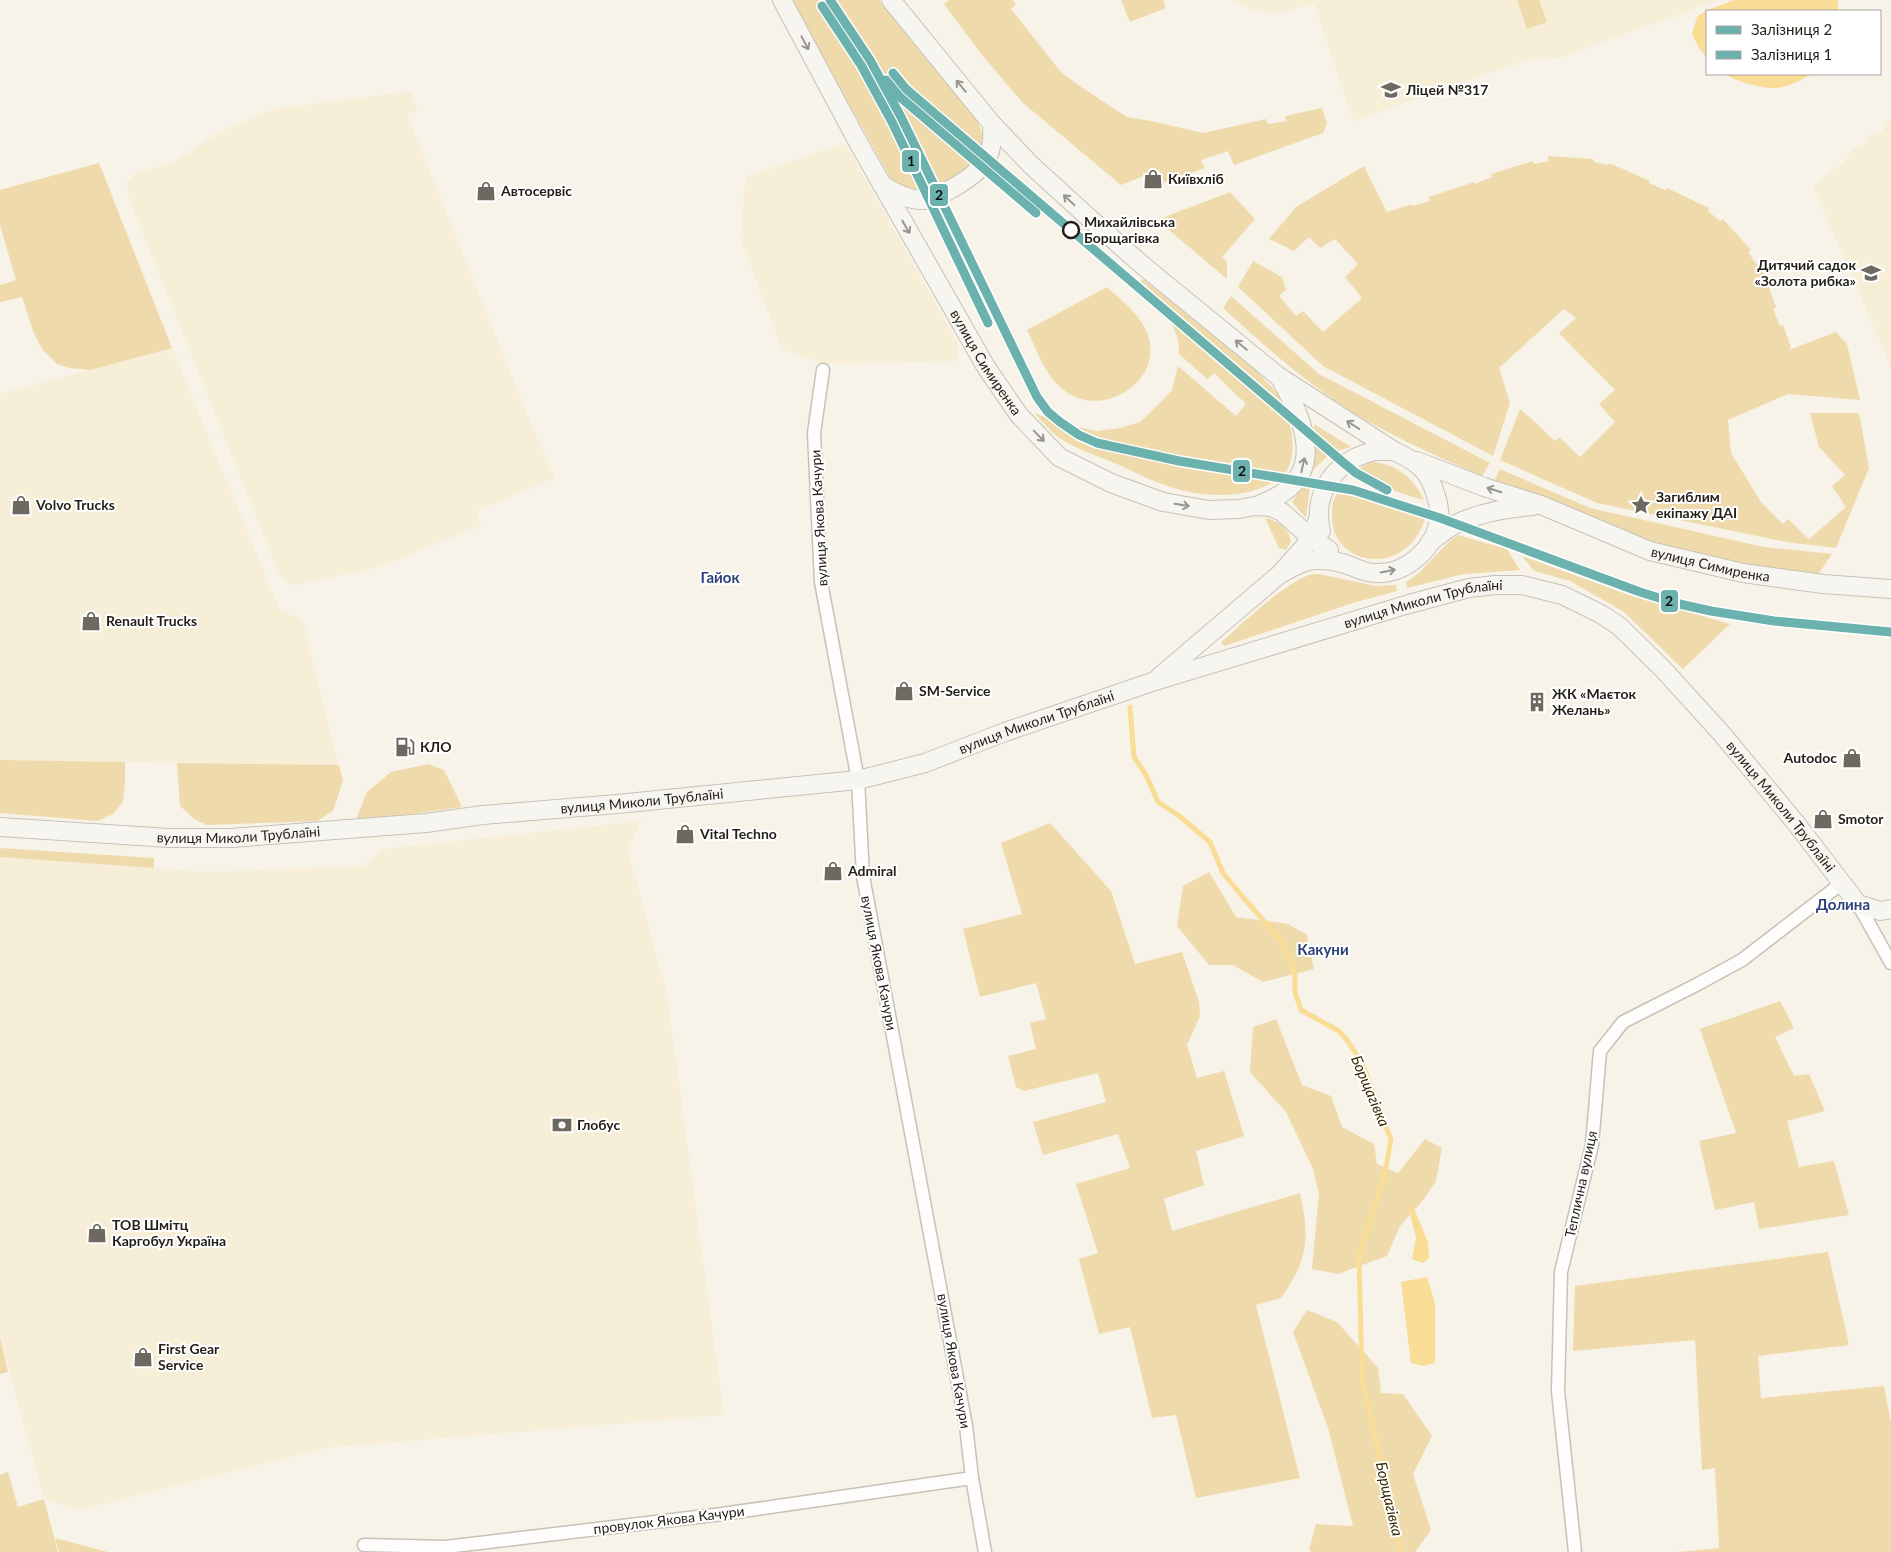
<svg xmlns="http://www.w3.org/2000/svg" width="1891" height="1552" font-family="Lato,sans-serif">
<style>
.built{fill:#f7eed7}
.green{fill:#efdaac}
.water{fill:#f9dc95}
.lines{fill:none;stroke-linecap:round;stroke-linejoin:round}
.stream{stroke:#f9dc95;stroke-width:5}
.street-casing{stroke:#c6c2b8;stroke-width:15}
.secondary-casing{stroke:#c6c2b8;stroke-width:20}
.street{stroke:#fefdfc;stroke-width:12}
.secondary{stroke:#f6f5f0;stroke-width:18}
.rail-1-casing{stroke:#fff;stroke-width:12}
.rail-2-casing{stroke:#fff;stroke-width:12}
.rail-1{stroke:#6bb2ae;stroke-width:9}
.rail-2{stroke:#6bb2ae;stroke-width:9}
.oneway{stroke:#97958e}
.stop-dot{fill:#fff;stroke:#231f16;stroke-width:2.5}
.labels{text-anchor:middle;stroke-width:4;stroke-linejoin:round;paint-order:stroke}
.poi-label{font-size:14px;font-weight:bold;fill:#231f16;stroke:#fff;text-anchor:start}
.stop-label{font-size:14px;font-weight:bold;fill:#231f16;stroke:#fff;text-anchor:start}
.street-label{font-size:14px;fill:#231f16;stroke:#fff}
.neighbourhood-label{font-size:15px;font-weight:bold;fill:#2b3f78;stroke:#fff}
.water-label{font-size:15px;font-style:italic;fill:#3b2b00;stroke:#fff}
.line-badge{stroke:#fff;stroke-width:2}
.pale-badge-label{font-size:14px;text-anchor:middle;font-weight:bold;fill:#111}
</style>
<rect width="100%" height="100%" fill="#f8f3e8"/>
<g class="built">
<path d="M1234 0H1719L1559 58 1526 60 1353 121 1314 3 1278 14 1253 10Z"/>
<path d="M412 91 411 95 418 111 407 115 535 433 555 478 476 511 481 525 380 567 295 585 286 582 278 572 129 199 127 182 138 172 173 163 218 133 273 109Z"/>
<path d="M1891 120V372L1888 360 1813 186 1847 159 1853 148 1865 145 1870 135 1882 132 1885 122Z"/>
<path d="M845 143 958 343 957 361 824 364 782 349 740 238 746 177Z"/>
<path d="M172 348 280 610 303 620 339 765 0 760V394Z"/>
<path d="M641 821 628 850 667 994 724 1415 327 1448 80 1510 44 1499 0 1337V857L208 872 364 866 383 849Z"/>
</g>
<g class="green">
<path d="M791 0H879L977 120 984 138 980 152 969 170 934 189 908 191 892 181Z"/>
<path d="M950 0H1013L1016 4 1011 9 1060 71 1081 87 1127 117 1151 121 1203 133 1266 119 1268 124 1286 121 1285 116 1322 108 1327 123 1323 133 1234 165 1228 151 1201 160 1205 168 1164 183 1159 170 1121 185 1023 103 982 55 944 4Z"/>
<path d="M1121 0H1163L1166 8 1130 22Z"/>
<path d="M1517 0H1539L1547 22 1527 29Z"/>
<path d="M1548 156 1593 159 1594 162 1608 165 1609 163 1650 181 1649 183 1665 190 1667 188 1709 208 1708 211 1720 221 1723 219 1751 250 1748 252 1756 264 1760 263 1776 307 1773 309 1780 326 1783 325 1791 347 1789 350 1836 332 1847 344 1860 400 1788 394 1728 420 1731 453 1761 502 1783 524 1788 519 1809 539 1846 507 1832 486 1845 475 1819 447 1810 413H1859L1869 468 1836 548 1786 542 1597 503 1500 460 1520 409 1534 421 1555 441 1559 437 1580 457 1615 422 1599 404 1615 390 1559 333 1576 318 1564 309 1499 368 1510 403 1493 456 1323 366 1238 287 1253 261 1282 277 1286 290 1279 296 1296 316 1303 311 1323 332 1362 298 1345 277 1358 264 1335 239 1320 248 1309 237 1294 251 1269 239 1296 207 1364 166 1387 212 1412 204 1413 206 1430 201 1429 197 1474 182 1475 184 1492 177 1491 174 1533 161 1534 164 1549 161Z"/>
<path d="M99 163 172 348 90 370 70 368 57 364 42 349 33 331 22 297 0 302V285L16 280 0 225V190Z"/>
<path d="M1230 192 1255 219 1222 257 1227 262V279L1157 220Z"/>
<path d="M1143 279 1255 369 1279 395 1281 404 1140 284Z"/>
<path d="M1107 287C1122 301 1139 313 1147 333 1166 380 1103 420 1065 391 1045 376 1037 350 1027 330Z"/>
<path d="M1231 296 1319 374 1490 463 1482 476C1447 461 1412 445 1378 427 1321 396 1271 352 1223 308Z"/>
<path d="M1171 321 1289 421C1293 435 1295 456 1287 470 1285 474 1280 477 1276 480 1265 488 1250 492 1237 494 1190 499 1159 484 1117 464 1098 456 1075 449 1058 437 1049 430 1042 421 1034 413L1065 424 1096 431 1121 428 1140 422 1157 406 1172 390 1178 366 1236 416 1246 404 1214 373 1207 379 1179 354 1178 339Z"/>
<path d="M1314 424 1351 447 1335 452 1314 433Z"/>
<path d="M1314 441 1329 455 1314 469 1310 478H1305C1312 466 1314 456 1314 441Z"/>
<path d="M1370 462C1396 463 1414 478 1424 500 1406 495 1370 485 1359 469Z"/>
<path d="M1500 469 1590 508 1764 547 1832 554 1817 576C1792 573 1766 573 1742 567 1656 547 1575 516 1494 481Z"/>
<path d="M1302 486 1310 487 1306 518 1292 502Z"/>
<path d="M1337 494 1352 495 1426 517C1421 530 1415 543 1402 551 1374 570 1331 554 1332 516 1332 508 1332 501 1337 494Z"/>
<path d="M1265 518C1277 520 1289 528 1291 542L1286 550 1279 548Z"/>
<path d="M1458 535 1507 549 1520 570 1464 574 1407 588 1406 582C1427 570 1438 548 1458 535Z"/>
<path d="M1522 556 1632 596 1730 624 1683 669 1624 612 1570 581 1534 571Z"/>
<path d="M1313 574H1319L1376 586 1396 585 1397 591 1353 603 1224 646 1221 642C1244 623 1285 581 1313 574Z"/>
<path d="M0 760 125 762V783L123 802 113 814 97 821 0 813Z"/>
<path d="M177 763 339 765 343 781 333 811 317 821 207 825 194 819 180 806Z"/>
<path d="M428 764 444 770 462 807 355 822 367 792 391 772Z"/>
<path d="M1050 823 1111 891 1135 964 1182 952 1199 1002 1200 1016 1187 1045 1197 1078 1224 1071 1244 1136 1196 1151 1204 1185 1164 1199 1172 1231 1300 1193C1310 1240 1308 1259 1281 1298L1256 1305 1300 1478 1196 1498 1176 1415 1152 1418 1130 1327 1099 1334 1079 1259 1098 1253 1076 1184 1130 1168 1118 1134 1043 1155 1033 1122 1106 1102 1098 1073 1024 1091 1016 1087 1008 1056 1036 1049 1030 1023 1046 1019 1036 983 980 997 963 929 1022 914 1001 843Z"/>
<path d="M0 848 154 858V868L0 857Z"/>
<path d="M1209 872 1236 917 1288 924 1307 935 1314 969 1263 982 1233 965H1209L1177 926 1183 886Z"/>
<path d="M1780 1001 1794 1028 1775 1037 1794 1076 1809 1074 1825 1111 1787 1121 1799 1167 1834 1161 1849 1215 1759 1229 1754 1202 1715 1210 1699 1141 1736 1133 1700 1029Z"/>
<path d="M1276 1019 1302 1085 1331 1096 1342 1127 1374 1144 1377 1164 1398 1173 1425 1139 1442 1148 1436 1181 1424 1199 1400 1226 1387 1256 1338 1274 1312 1269 1319 1194 1313 1169 1286 1112 1250 1072 1253 1027Z"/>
<path d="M1828 1252 1849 1345 1758 1356 1761 1398 1884 1386 1891 1423V1552H1678L1719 1548 1715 1468 1702 1470 1695 1340 1573 1351 1575 1286Z"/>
<path d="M1307 1310 1337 1322 1378 1368 1381 1393 1403 1394 1432 1436 1413 1474 1431 1530 1415 1552H1311L1309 1549 1316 1524 1353 1526 1328 1428 1293 1332Z"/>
<path d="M0 1337 8 1372 0 1374Z"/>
<path d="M8 1472 18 1507 44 1499 58 1552H0V1475Z"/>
<path d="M55 1538 108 1552H59Z"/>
</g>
<g class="water">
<path d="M1734 0H1838V11H1707V58L1699 48 1692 34 1697 17 1705 11Z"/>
<path d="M1725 74H1812C1803 79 1792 85 1783 87 1769 91 1736 82 1725 74Z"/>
<path d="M1413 1206 1428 1242 1429 1258 1423 1263 1412 1259 1416 1238 1408 1207Z"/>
<path d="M1427 1277 1435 1304V1363L1424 1366 1411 1363 1401 1282Z"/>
</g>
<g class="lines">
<path class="stream" d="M1130 707 1134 757 1146 775 1158 802 1178 815 1210 842 1223 873 1242 896 1283 943 1295 974V992L1301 1010 1339 1031 1347 1040 1362 1063 1391 1140 1384 1177 1359 1256 1362 1379 1401 1552"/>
<defs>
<g id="street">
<path d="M823 370 814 433 821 582 858 780 863 876 966 1426 972 1478 985 1552"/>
<path d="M1858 904 1891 963"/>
<path d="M364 1545 446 1547 722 1514 972 1478"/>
<path d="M1575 1552 1558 1391 1561 1272 1592 1145 1600 1051 1623 1022 1698 984 1742 960 1842 883"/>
</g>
<g id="secondary">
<path id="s1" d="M782 0 859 144 986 367 1019 415 1059 457 1111 483 1163 502 1209 510 1239 509 1255 506 1271 507 1282 512 1310 537 1329 550"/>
<path d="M891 0 992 124 1031 165 1088 217 1141 264 1278 376 1394 451C1414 460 1429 470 1435 493 1438 501 1440 510 1439 519 1435 549 1405 575 1375 573 1363 573 1353 566 1342 563 1335 561 1326 560 1319 560 1305 559 1292 568 1280 574"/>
<path d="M882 185C895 193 913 203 929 199 937 198 946 192 953 188 982 171 995 159 992 124"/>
<path id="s2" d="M1417 461 1484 487 1541 505 1650 551 1743 573 1823 584 1891 589"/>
<path d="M1256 506C1266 502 1276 498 1284 492 1324 464 1300 413 1281 380"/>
<path d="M1321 531C1312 494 1334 462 1371 452 1378 450 1387 451 1394 451"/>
<path d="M1430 542C1439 536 1447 528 1456 524 1480 512 1507 508 1533 506"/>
<path d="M1159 677 1280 574 1305 546 1318 520"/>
<path id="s3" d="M0 827 169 838H232L426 823 483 815 617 804 858 780 925 763 1005 732 1152 682 1409 604 1469 588 1495 585H1522L1562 595 1601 614 1619 626 1662 668 1722 734 1795 822 1858 904 1880 911 1891 909"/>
</g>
</defs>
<use href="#street" class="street-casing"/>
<use href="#secondary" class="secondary-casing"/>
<use href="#street" class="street"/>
<use href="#secondary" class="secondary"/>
<defs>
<g id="rail-1">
<path d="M830 0 870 60 901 117 1037 397 1048 412 1060 422 1079 435 1097 443 1179 461 1353 490 1440 518 1640 592 1675 603 1711 611 1774 621 1891 632"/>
<path d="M893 73 906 89 1345 464 1356 473 1387 490"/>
</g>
<g id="rail-2">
<path d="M822 6 861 65 892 122 988 323"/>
<path d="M886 80 900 97 1036 213"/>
</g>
</defs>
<use href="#rail-1" class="rail-1-casing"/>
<use href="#rail-2" class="rail-2-casing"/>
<use href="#rail-1" class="rail-1"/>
<use href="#rail-2" class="rail-2"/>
</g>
<defs><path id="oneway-shaft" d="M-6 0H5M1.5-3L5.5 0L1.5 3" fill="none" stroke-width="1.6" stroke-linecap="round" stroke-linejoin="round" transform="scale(1.25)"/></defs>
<g class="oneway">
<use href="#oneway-shaft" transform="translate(805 43) rotate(62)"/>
<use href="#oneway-shaft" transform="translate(961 86) rotate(-129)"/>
<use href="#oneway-shaft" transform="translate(1069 200) rotate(-137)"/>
<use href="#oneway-shaft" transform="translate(906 227) rotate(60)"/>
<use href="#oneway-shaft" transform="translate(1241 345) rotate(-140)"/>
<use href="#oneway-shaft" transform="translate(1353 425) rotate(-148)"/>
<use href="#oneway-shaft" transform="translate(1039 436) rotate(46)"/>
<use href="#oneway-shaft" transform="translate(1303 465) rotate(-77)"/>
<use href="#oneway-shaft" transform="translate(1494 490) rotate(-162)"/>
<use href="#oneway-shaft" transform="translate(1182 505) rotate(10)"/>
<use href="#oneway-shaft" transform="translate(1388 571) rotate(-11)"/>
</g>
<defs>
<symbol id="school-bare" viewBox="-9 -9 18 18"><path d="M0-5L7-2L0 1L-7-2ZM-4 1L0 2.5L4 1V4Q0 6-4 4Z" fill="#6e6960" stroke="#fff" stroke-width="2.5" paint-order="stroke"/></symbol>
<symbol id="shop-bare" viewBox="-9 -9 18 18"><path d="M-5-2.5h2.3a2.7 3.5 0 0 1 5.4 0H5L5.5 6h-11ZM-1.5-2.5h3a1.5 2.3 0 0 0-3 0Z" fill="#6e6960" stroke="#fff" stroke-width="2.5" paint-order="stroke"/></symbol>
<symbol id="sight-bare" viewBox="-9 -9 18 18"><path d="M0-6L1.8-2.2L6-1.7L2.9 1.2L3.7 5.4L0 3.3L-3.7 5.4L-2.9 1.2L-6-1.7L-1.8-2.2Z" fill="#6e6960" stroke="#fff" stroke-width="2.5" paint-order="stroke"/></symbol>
<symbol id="building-bare" viewBox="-9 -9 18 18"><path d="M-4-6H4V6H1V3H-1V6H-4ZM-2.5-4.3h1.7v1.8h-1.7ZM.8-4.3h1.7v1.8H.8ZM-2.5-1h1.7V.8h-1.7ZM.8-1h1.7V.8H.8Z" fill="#6e6960" stroke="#fff" stroke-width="2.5" paint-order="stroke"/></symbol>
<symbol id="fuel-bare" viewBox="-9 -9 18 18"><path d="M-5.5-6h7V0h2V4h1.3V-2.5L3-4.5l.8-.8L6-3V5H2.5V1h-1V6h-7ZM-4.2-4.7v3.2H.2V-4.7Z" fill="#6e6960" stroke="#fff" stroke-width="2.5" paint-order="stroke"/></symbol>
<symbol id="bank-bare" viewBox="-9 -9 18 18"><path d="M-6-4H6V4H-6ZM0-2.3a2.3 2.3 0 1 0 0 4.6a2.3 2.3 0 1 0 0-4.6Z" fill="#6e6960" stroke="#fff" stroke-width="2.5" paint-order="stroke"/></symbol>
</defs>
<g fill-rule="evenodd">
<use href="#school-bare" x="1377" y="76" width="28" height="28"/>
<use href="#shop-bare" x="1139" y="165" width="28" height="28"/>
<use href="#shop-bare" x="472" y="177" width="28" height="28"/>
<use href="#school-bare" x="1857" y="259" width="28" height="28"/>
<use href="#shop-bare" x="7" y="491" width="28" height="28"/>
<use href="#sight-bare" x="1627" y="491" width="28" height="28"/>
<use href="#shop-bare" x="77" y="607" width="28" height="28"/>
<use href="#shop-bare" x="890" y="677" width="28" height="28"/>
<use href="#building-bare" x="1523" y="688" width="28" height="28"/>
<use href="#fuel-bare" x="391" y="733" width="28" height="28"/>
<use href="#shop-bare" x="1838" y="744" width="28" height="28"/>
<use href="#shop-bare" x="1809" y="805" width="28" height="28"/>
<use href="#shop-bare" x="671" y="820" width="28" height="28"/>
<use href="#shop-bare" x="819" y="857" width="28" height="28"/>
<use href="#bank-bare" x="548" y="1111" width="28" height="28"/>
<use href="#shop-bare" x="83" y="1219" width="28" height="28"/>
<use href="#shop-bare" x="129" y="1343" width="28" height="28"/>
</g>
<circle class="stop-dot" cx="1071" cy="230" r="8"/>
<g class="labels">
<g class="poi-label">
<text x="1406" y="95">Ліцей №317</text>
<text x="1168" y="184">Київхліб</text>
<text x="501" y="196">Автосервіс</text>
<text x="1856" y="270" text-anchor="end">Дитячий садок<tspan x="1856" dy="16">«Золота рибка»</tspan></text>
<text x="1656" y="502">Загиблим<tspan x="1656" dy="16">екіпажу ДАІ</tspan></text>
<text x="36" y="510">Volvo Trucks</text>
<text x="106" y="626">Renault Trucks</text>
<text x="919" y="696">SM-Service</text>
<text x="1552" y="699">ЖК «Маєток<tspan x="1552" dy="16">Желань»</tspan></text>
<text x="420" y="752">КЛО</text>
<text x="1837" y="763" text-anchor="end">Autodoc</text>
<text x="1838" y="824">Smotor</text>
<text x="700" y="839">Vital Techno</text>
<text x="848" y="876">Admiral</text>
<text x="577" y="1130">Глобус</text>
<text x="112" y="1230">ТОВ Шмітц<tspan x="112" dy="16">Каргобул Україна</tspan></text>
<text x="158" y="1354">First Gear<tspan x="158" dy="16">Service</tspan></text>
</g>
<g class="stop-label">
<text x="1084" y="227">Михайлівська<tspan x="1084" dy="16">Борщагівка</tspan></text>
</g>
<g class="street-label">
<text dy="5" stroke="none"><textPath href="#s1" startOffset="416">вулиця Симиренка</textPath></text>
<text transform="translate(819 518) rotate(-93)" y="5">вулиця Якова Качури</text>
<text dy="5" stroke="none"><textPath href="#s2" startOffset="312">вулиця Симиренка</textPath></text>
<text dy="5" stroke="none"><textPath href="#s3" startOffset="1454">вулиця Миколи Трублаїні</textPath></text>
<text dy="5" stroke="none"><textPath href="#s3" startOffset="1049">вулиця Миколи Трублаїні</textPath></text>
<text dy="5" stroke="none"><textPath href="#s3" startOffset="644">вулиця Миколи Трублаїні</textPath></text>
<text dy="5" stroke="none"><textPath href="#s3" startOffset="1904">вулиця Миколи Трублаїні</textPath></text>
<text dy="5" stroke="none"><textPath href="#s3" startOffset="239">вулиця Миколи Трублаїні</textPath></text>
<text transform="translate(879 963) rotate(79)" y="5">вулиця Якова Качури</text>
<text transform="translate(1581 1184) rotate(-78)" y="5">Теплична вулиця</text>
<text transform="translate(954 1361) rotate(80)" y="5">вулиця Якова Качури</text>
<text transform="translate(669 1520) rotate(-7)" y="5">провулок Якова Качури</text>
</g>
<g class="neighbourhood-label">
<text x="720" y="583">Гайок</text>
<text x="1843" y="910">Долина</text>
<text x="1323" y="955">Какуни</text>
</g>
<g class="water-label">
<text transform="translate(1370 1091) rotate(67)" y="5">Борщагівка</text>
<text transform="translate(1389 1499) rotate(77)" y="5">Борщагівка</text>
</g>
</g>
<g class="line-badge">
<rect x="901" y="149" width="19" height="24" rx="5" fill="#6bb2ae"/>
<rect x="929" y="183" width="20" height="24" rx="5" fill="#6bb2ae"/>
<rect x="1232" y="459" width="19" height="24" rx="5" fill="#6bb2ae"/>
<rect x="1660" y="589" width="19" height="24" rx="5" fill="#6bb2ae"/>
</g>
<g class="pale-badge-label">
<text x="911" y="166">1</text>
<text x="939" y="200">2</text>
<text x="1242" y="476">2</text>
<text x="1669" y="606">2</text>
</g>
<rect x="1706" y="10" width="175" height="65" fill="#ffffff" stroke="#a7a5a2"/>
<rect x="1716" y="26" width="25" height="8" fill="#6bb2ae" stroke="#a7a5a2"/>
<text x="1751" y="35" font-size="15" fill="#231f16">Залізниця 2</text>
<rect x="1716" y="51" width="25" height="8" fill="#6bb2ae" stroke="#a7a5a2"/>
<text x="1751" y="60" font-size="15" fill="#231f16">Залізниця 1</text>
</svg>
